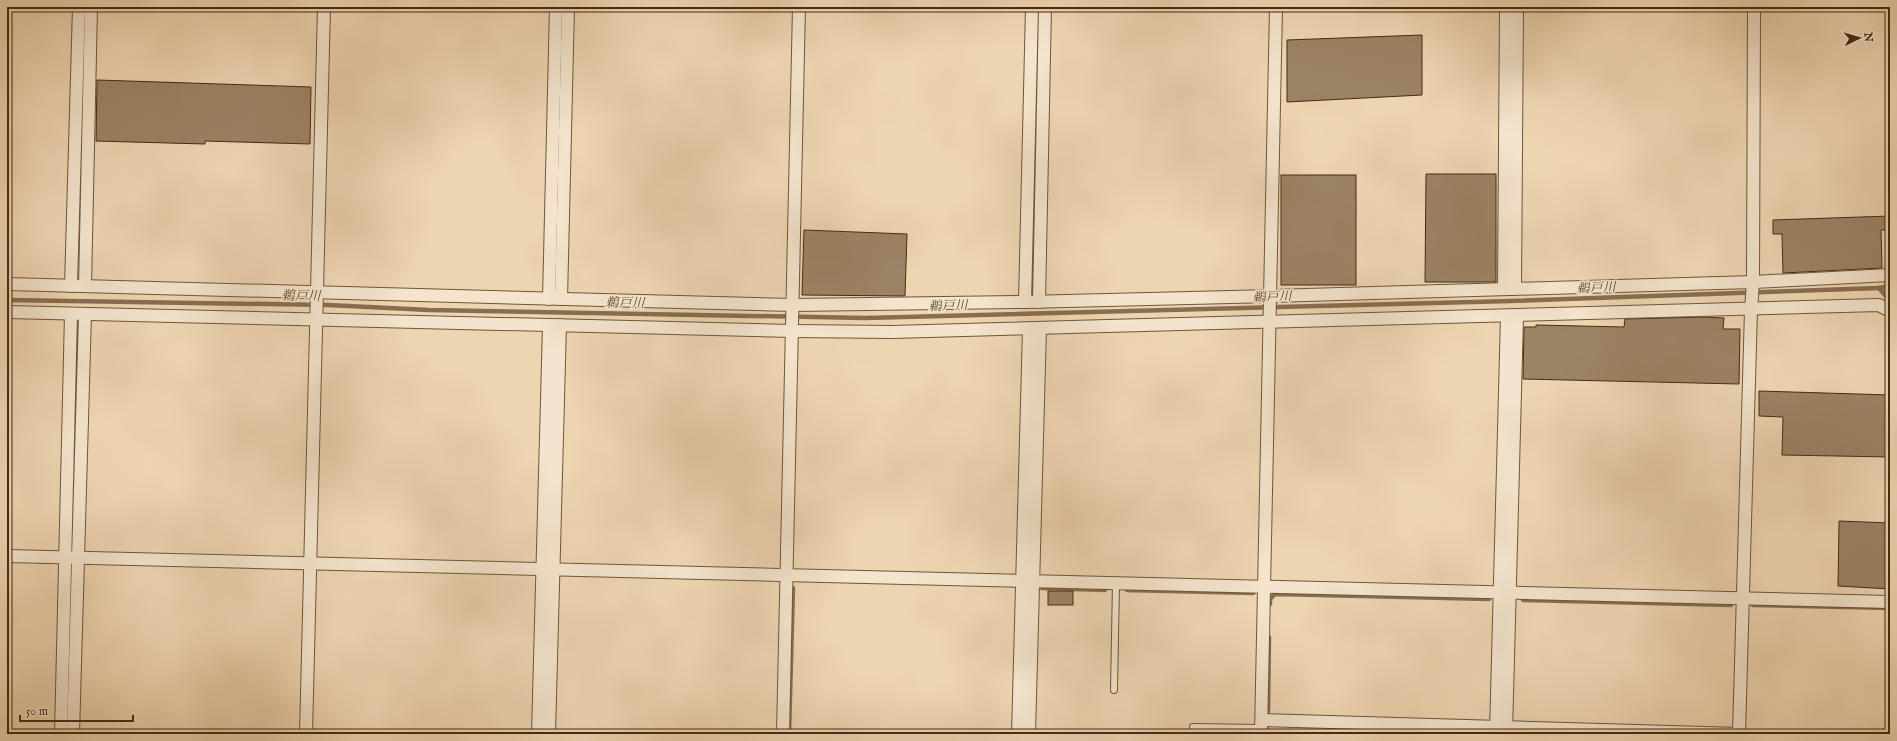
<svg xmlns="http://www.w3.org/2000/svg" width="1897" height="741" font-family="'IM FELL English','Noto Serif JP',serif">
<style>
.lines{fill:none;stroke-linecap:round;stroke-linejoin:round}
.stream{stroke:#876e51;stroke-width:4.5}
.building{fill:#9c8365;stroke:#442b11}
.service-casing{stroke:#6e5639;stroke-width:8}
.minor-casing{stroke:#6e5639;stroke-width:14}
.service{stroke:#f4e4cd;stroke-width:6}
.minor{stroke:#f4e4cd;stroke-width:12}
.labels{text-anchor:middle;stroke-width:3;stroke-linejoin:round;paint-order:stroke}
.water-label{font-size:13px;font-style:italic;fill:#60472c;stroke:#f4e4cd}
</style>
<rect width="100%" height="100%" fill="#eed5b2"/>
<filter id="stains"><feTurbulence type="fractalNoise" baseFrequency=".005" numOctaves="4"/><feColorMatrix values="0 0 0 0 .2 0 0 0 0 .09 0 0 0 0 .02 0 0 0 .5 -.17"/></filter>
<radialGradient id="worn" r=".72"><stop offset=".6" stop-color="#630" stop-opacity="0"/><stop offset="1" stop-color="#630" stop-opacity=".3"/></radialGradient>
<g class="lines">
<g class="stream">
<path d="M1879 288 1885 295"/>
<path d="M1032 295 1039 7"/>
<path d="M7 300 328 305 429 310 866 318 1511 301 1879 288 1890 286"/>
<path d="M72 547 79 324"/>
<path d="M1042 588 1105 590"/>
<path d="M1127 590 1253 593"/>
<path d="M1523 600 1731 605"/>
<path d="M1270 604V599L1275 594 1489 599"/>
<path d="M1753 605 1890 608"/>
<path d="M1268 712 1269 637"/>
<path d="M789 734 793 588"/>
<path d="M1267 734V725"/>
</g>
</g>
<g class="building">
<path d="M1422 35V95L1287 102V40Z"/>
<path d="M97 80 311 87 310 144 205 141V144L96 141Z"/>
<path d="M1426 174H1496V282H1425Z"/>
<rect x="1281" y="175" width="75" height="110"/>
<path d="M1890 216V230H1881L1882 268 1783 273 1782 234H1773V220Z"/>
<path d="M804 230 907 234 905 296 802 295Z"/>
<path d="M1702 317 1724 318 1723 329H1740L1739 384 1523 379 1524 327H1536V325L1624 327 1625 319Z"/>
<path d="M1759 391 1890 395V457L1782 455 1783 417 1759 416Z"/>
<path d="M1839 521 1890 523V589L1838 586Z"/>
<rect x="1048" y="591" width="25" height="14"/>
</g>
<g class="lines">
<defs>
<g id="service">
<path d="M1114 690 1116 583"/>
<path d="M1193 727 1261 728"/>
</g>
<g id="minor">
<path d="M7 284 793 305 1025 302 1272 296 1753 282 1890 275"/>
<path d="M71 286 79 7"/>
<path d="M85 286 91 7"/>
<path d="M1504 289 1506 7"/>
<path d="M1515 289 1517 7"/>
<path d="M549 299 556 7"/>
<path d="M561 299 568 7"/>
<path d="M1025 302 1032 7"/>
<path d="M1039 302 1045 7"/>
<path d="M7 312 793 331 892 332 1879 305 1890 311"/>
<path d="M7 556 1890 602"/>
<path d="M1262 720 1739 734"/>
<path d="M1506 733 1517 316"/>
<path d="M61 734 71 314"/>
<path d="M73 734 85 314"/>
<path d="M306 734 324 7"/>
<path d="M538 734 549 325"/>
<path d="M549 734 560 325"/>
<path d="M783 734 799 7"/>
<path d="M1018 734 1029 329"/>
<path d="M1029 734 1040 328"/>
<path d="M1261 734 1276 7"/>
<path d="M1496 734 1507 316"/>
<path d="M1739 734 1751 310 1753 282 1754 7"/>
</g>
</defs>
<use href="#service" class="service-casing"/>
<use href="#minor" class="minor-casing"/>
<use href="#service" class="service"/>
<use href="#minor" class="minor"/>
</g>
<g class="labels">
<g class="water-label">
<text transform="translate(1596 287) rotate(-2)" y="5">鵜戸川</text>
<text transform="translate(301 295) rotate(1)" y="5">鵜戸川</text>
<text transform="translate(1272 296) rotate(-2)" y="5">鵜戸川</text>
<text transform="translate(625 302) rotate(1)" y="5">鵜戸川</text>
<text transform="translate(948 305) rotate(-2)" y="5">鵜戸川</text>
</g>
</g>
<rect width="1897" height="741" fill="none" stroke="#eed5b2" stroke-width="24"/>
<rect x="8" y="8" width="1881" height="725" fill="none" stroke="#442b11" stroke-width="2"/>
<rect x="12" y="12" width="1873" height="717" fill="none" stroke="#442b11"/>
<g transform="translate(1859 38) rotate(85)" stroke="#f4e4cd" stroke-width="3" paint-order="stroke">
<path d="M0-3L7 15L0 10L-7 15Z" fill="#442b11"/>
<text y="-6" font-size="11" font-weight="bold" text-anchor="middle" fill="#442b11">N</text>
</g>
<path d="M20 715v6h113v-6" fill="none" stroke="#442b11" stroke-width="2"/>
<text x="26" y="715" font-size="12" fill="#442b11" stroke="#f4e4cd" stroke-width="3" paint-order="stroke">50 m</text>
<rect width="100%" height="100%" filter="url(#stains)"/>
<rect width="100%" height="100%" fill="url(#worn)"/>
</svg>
